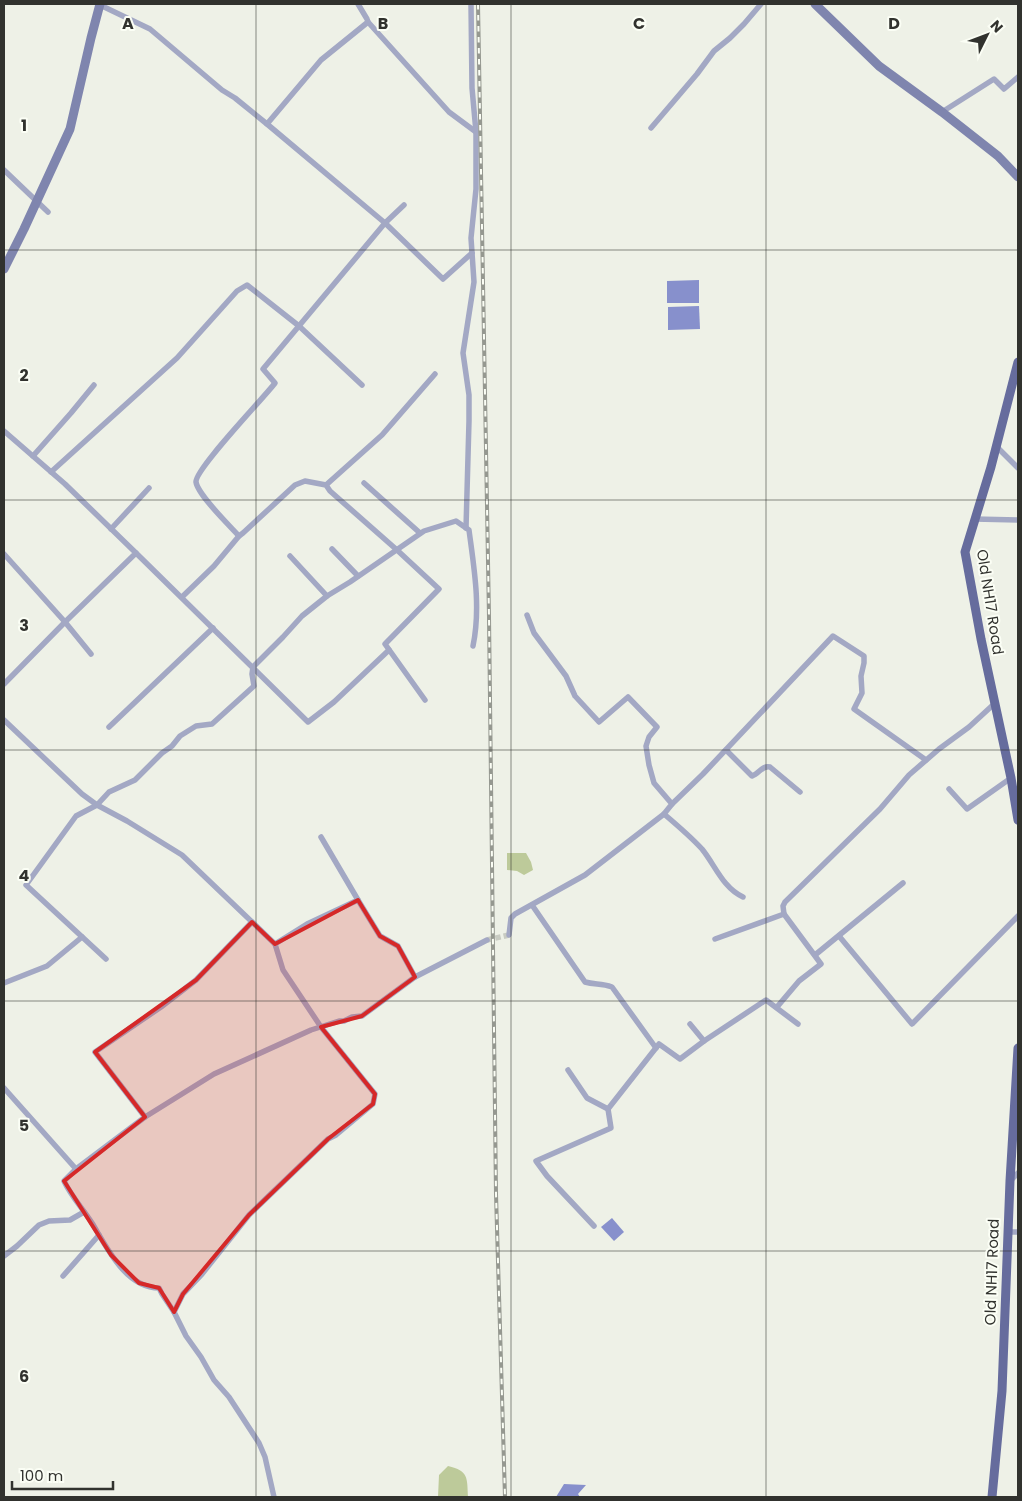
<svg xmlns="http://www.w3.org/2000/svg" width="1022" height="1501" font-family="Poppins,sans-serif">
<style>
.park{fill:#bdca9a}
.water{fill:#8790cc}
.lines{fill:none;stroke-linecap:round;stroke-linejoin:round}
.street-tunnel{stroke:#c8cbc2;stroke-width:5.5;stroke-dasharray:5.5 3;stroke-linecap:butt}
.street{stroke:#a3a8c4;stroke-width:5.5}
.secondary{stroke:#7f85ae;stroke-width:9}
.primary{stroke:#666c9d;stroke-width:9}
.rail-casing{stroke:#959890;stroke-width:4}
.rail{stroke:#fbfef5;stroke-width:2;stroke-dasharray:5.5;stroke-linecap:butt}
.marked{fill:#d62828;fill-opacity:0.2;stroke:#d62828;stroke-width:4;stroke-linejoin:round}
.grid{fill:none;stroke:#31322e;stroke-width:1;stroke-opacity:0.55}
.labels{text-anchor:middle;stroke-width:4;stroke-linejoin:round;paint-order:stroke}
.street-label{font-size:15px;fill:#31322e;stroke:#fbfef5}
.grid-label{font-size:16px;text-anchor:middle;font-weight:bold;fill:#31322e;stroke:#fbfef5;stroke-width:4;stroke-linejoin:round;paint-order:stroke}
</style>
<rect width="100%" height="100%" fill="#eef1e7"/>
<g class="park">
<path d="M507 853H526L531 862 533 870 524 875 517 871 507 870Z"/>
<path d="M448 1466C469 1471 467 1478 468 1497H438L439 1475Z"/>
</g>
<g class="water">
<path d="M699 280V303H667V281Z"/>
<path d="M699 306 700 329 668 330V307Z"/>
<path d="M612 1218 624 1232 614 1241 601 1227Z"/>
<path d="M564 1484 586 1485 578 1494 580 1497H556Z"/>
</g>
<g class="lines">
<path class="street-tunnel" d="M487 940 509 935"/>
<g class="street">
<path d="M358 4 367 19 368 22 449 112 476 132"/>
<path d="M100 5 150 29 222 90 235 98 267 124 385 223 443 279 472 253"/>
<path d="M942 112 994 79 1004 89 1018 77"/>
<path d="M267 124 321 60 368 22"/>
<path d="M651 128 697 74 714 51 730 38 744 24 761 4"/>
<path d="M4 170 48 212"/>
<path d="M4 431 65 484 136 553 65 622 4 554"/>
<path d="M996 446 1018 468"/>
<path d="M33 456 71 413 94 385"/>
<path d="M51 472 177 358 237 291 247 285 299 326 362 385"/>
<path d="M364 483 420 533"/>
<path d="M326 485 382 435 435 374"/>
<path d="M974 519 1018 520"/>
<path d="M466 528 469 421V395L463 353 474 282 471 238 476 189V132L472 88 471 4"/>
<path d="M111 529 149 488"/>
<path d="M239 536C229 525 198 495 196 482 195 469 263 399 275 383L263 369 385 223 404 205"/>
<path d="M332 549 358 576"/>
<path d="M136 553 308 722 334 702 389 650"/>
<path d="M290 556 327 596"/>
<path d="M182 597 214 566 239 536 243 533 295 485 305 481 326 485 330 491 397 550 439 589 385 644 425 700"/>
<path d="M4 684 65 622 91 654"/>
<path d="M4 720 82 794 97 805 127 821 182 855 275 944 283 970 321 1027 375 1094 373 1104 336 1135 328 1139 249 1215 202 1274 183 1294 174 1312"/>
<path d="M109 727 213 628"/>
<path d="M726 750 752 776C759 774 762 765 770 767L800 792"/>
<path d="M949 789 967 809 1011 778"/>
<path d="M672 804 703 774 833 636 864 656V663L861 676 862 693 854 709 926 760"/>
<path d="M664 814C677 825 690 836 702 849 715 865 723 888 743 897"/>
<path d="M321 837 358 900"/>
<path d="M532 905 585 982C595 985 601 983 612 987L656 1048"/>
<path d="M509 935 511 918 515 914 585 875 664 814 672 804 654 783 649 765 646 746 649 737 657 727 628 697 599 722 575 696 566 676 534 633 527 615"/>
<path d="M839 936 912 1024 1018 916"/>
<path d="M715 939 784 914 783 906 785 902 880 809 909 775 939 749 969 727 994 704"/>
<path d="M275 944 307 924 358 900 380 936 398 946 415 977 487 940"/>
<path d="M815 955 903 883"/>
<path d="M106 959 26 885 76 816 97 805 109 792 135 780 162 753 172 746 180 736 196 726 212 724 254 686 252 674 253 667 283 637 302 616 327 596 350 582 424 531 456 521 469 530C474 568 481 607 473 646"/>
<path d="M4 983 47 966 82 937"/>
<path d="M777 1007 799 981 821 964 784 914"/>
<path d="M690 1024 704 1041 766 1000 798 1024"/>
<path d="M568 1070 587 1098 608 1109 611 1128 536 1161 547 1176 594 1226"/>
<path d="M4 1088 76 1169"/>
<path d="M608 1109 659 1044 680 1059 704 1041"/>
<path d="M145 1117 95 1052 161 1007 196 980 252 922"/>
<path d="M1010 1181 1018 1173"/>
<path d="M1008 1232H1018"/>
<path d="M4 1256 17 1246 39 1225 49 1221 70 1220 84 1212"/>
<path d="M63 1276 99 1235"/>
<path d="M274 1497 265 1457 259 1443 229 1397 214 1380 201 1357 186 1336 174 1312 162 1294 159 1288C126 1288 107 1248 92 1223 83 1209 71 1196 64 1181L76 1169 145 1117 214 1074 311 1030 339 1021H344L352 1017 362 1016 415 977"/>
</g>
<g class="secondary">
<path d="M815 4 879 66 942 112 998 156 1018 177"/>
<path d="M4 269 24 229 70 129 91 38 100 4"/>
</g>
<g class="primary">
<path d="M1018 362 991 467 965 552 981 639 1011 778 1018 820"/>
<path d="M992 1497 1002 1391 1010 1181 1018 1048"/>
</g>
<defs>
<path id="rail" d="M478 4 489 617 496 1194 505 1497"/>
</defs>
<use href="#rail" class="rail-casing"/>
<use href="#rail" class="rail"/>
</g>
<path class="marked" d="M358 900 380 936 398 946 415 977 362 1016 321 1027 375 1094 373 1104 328 1139 249 1215 183 1294 174 1312 159 1288 139 1283 111 1255 64 1181 145 1117 95 1052 196 980 252 922 275 944Z"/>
<path class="grid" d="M256 4V1497M511 4V1497M766 4V1497M4 250H1018M4 500H1018M4 750H1018M4 1001H1018M4 1251H1018"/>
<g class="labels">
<g class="street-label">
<text transform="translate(990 602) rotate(81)" y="5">Old NH17 Road</text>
<text transform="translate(992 1272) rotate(-88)" y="5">Old NH17 Road</text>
</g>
</g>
<g class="grid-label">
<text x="128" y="29">A</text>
<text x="383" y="29">B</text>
<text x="639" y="29">C</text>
<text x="894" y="29">D</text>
<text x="24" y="131">1</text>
<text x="24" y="381">2</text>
<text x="24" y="631">3</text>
<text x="24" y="881">4</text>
<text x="24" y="1131">5</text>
<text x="24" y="1382">6</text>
</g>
<rect width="1022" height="1501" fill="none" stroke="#31322e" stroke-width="10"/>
<g transform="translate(987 35) rotate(48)" stroke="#fbfef5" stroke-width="4" paint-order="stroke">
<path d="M0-4L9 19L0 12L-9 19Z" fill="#31322e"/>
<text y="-8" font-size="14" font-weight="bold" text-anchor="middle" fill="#31322e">N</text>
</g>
<path d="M12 1481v8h101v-8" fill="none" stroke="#31322e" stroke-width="2.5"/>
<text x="20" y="1481" font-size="15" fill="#31322e" stroke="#fbfef5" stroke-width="4" paint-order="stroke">100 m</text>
</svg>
